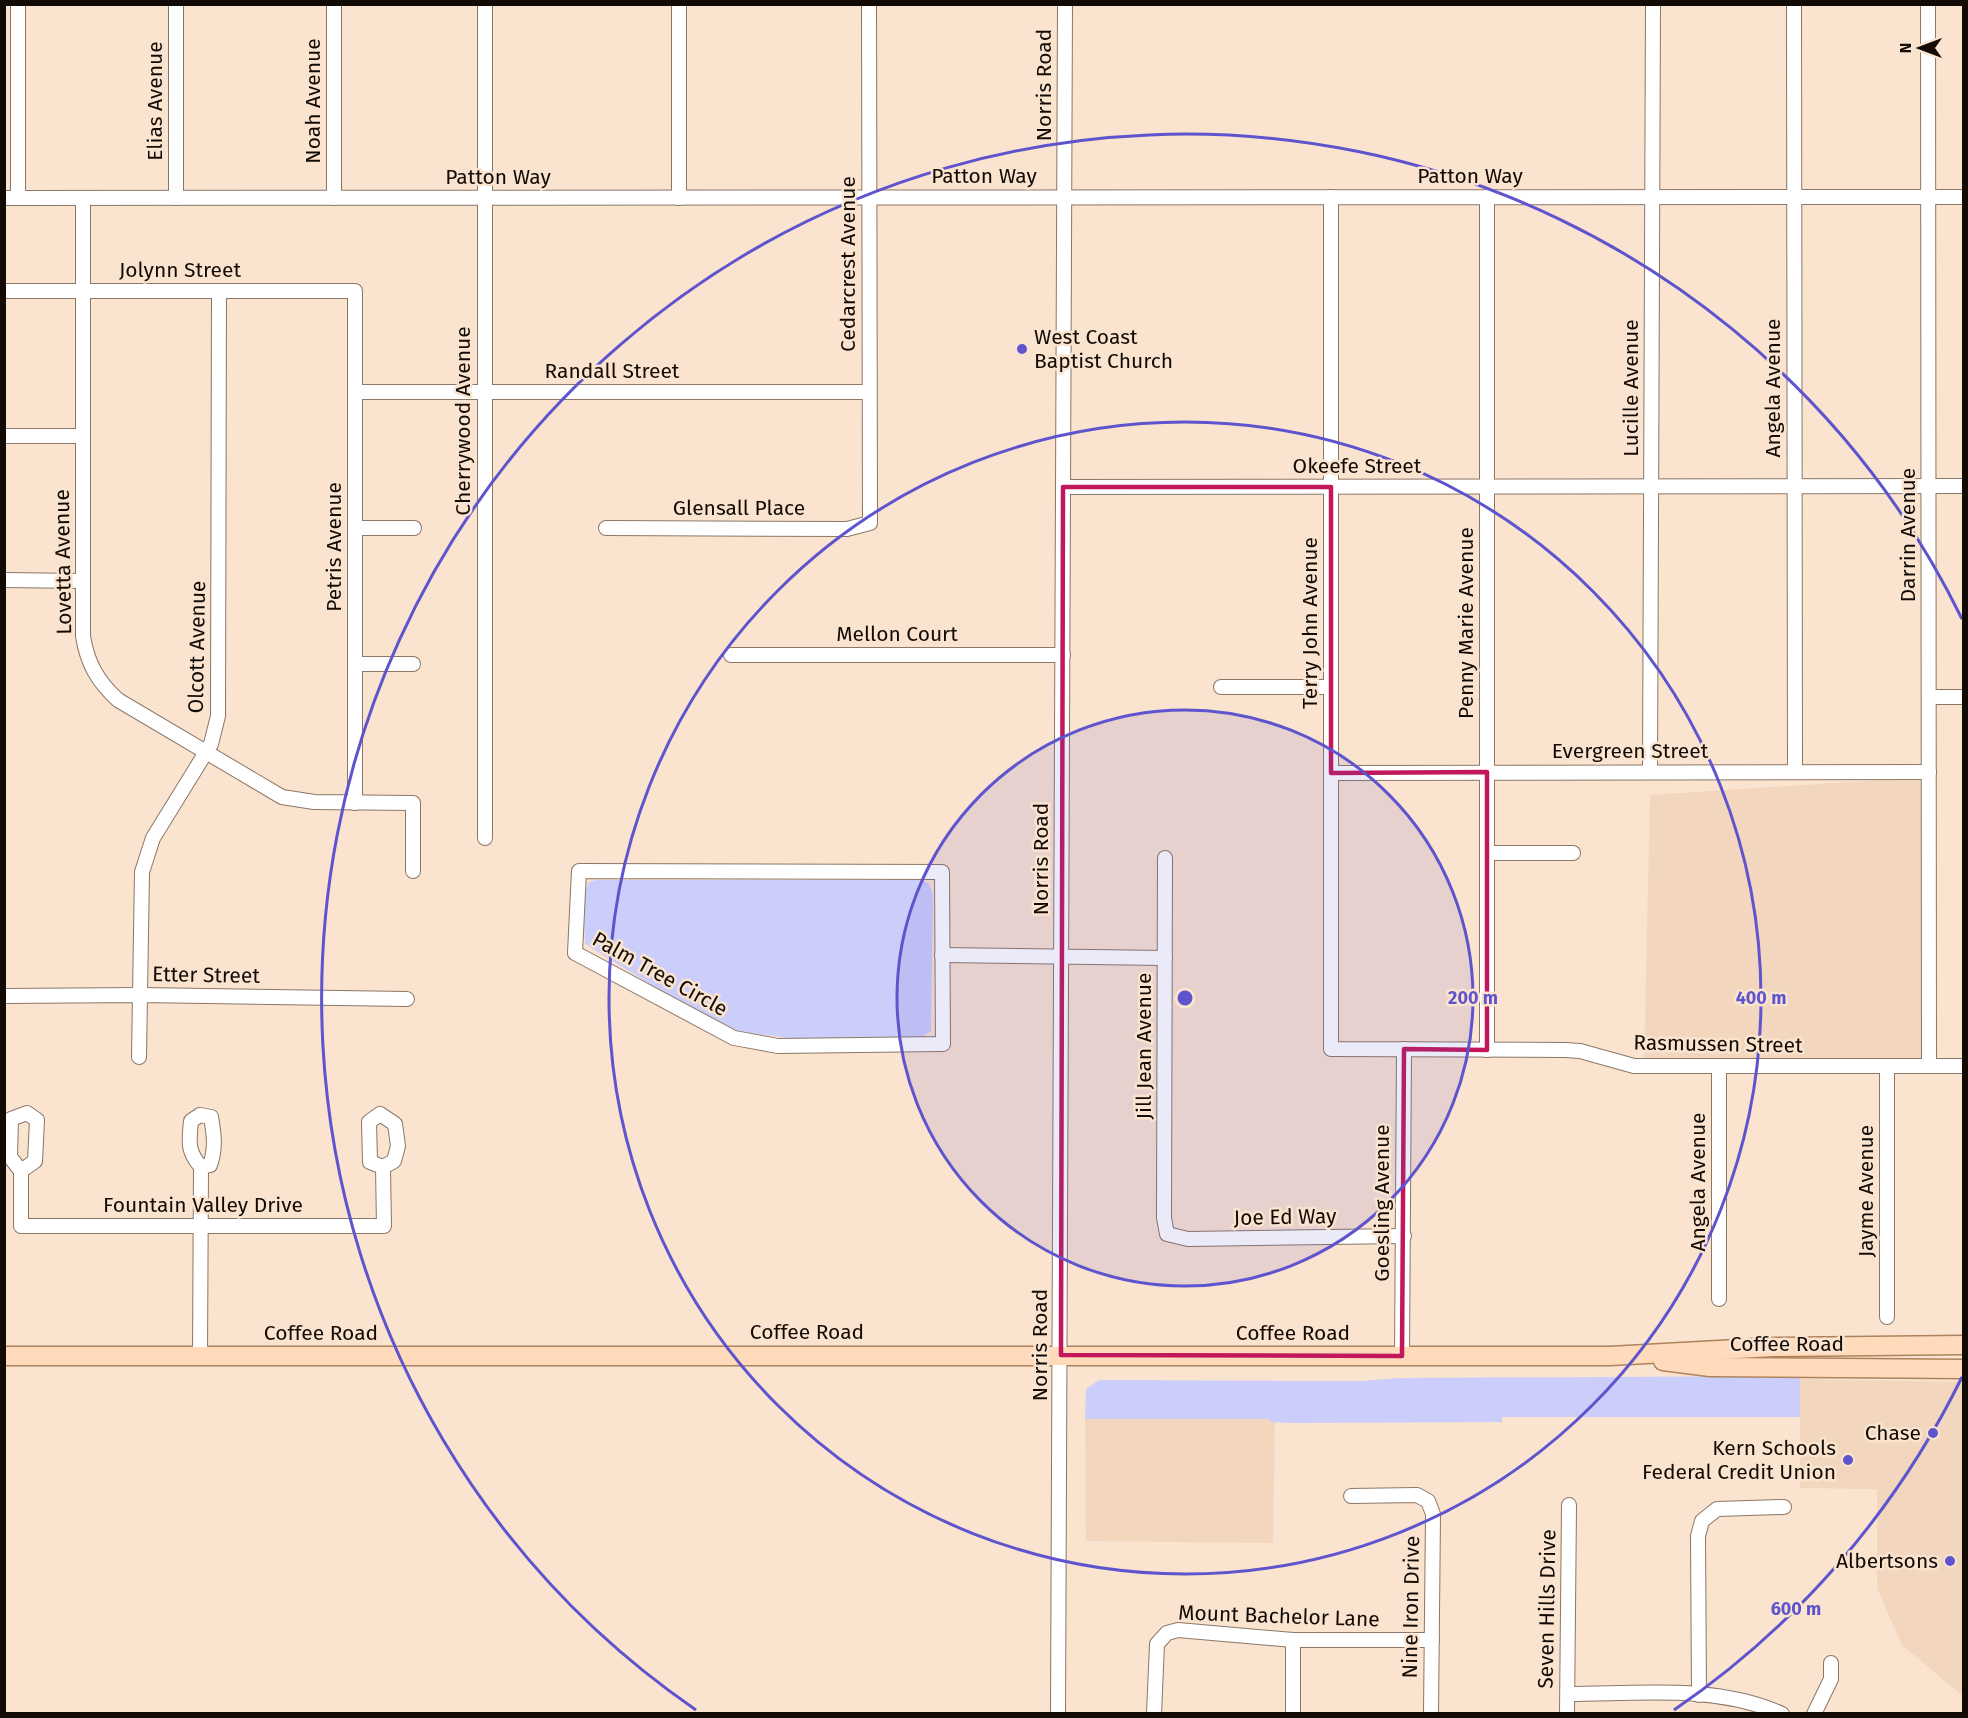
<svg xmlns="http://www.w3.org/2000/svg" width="1968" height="1718" font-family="'Fira Sans',sans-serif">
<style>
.built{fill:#f2d6bd}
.green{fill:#cbcefa}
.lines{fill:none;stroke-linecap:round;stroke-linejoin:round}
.minor-casing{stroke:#8c7766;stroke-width:16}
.major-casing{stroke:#ac835d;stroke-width:21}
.minor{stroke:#fff;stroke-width:14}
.major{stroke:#ffdbbb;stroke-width:18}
.marked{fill:none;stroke:#c2185b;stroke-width:4.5;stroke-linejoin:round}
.ring{fill:none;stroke:#5e54cd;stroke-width:3}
.poi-dot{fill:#5e54cd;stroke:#fae3cf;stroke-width:2}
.labels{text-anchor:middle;stroke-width:5;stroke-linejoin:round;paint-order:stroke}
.street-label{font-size:21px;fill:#120b05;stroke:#fae3cf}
.poi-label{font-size:21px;fill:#120b05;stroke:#fae3cf;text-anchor:end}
.centre{fill:#5e54cd;stroke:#fae3cf;stroke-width:3}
.ring-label{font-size:18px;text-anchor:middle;font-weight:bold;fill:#5e54cd;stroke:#fae3cf;stroke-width:5;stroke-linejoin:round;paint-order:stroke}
</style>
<rect width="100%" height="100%" fill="#fae3cf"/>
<g class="built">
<path d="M1928 777 1929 1067H1644L1650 795Z"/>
<path d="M1800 1379 1963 1382V1696L1902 1645 1877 1588V1489L1800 1488Z"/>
<path d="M1275 1415 1273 1543 1086 1541 1085 1419Z"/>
</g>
<g class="green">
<path d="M596 880H923L929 884 933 895 931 1031 921 1038H789L736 1031 707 1019 585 944 583 895 589 882Z"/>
<path d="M1800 1376V1417H1502V1422L1292 1423 1270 1422V1419H1085L1086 1389 1099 1380 1362 1381 1400 1378Z"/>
</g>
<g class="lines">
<defs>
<g id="minor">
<path d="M18 4V198"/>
<path d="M176 4V198"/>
<path d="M334 4V198"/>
<path d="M679 4V198"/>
<path d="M1794 4 1795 772"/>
<path d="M1928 4 1929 1066"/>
<path d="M1331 197V1049L1565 1050 1580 1051 1634 1066H1964"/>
<path d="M4 198 1964 197"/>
<path d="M83 198V636C87 663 98 682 118 700L282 797 314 802 413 803V871"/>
<path d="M4 291H355V803"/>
<path d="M355 392H868"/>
<path d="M4 436H83"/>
<path d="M1063 487 1964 486"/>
<path d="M355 528H414"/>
<path d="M606 528 847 529 870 523 869 4"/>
<path d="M4 580 83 581"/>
<path d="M731 655H1063"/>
<path d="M355 664H413"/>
<path d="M1221 687H1331"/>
<path d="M1929 697H1964"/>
<path d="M1650 772 1653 4"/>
<path d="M1331 773 1929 772"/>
<path d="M485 838V4"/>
<path d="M1487 853H1573"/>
<path d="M1165 858 1164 1218 1167 1234 1188 1239 1404 1236"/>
<path d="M579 871 942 872 943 1044 778 1046 734 1038 575 953Z"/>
<path d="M942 955 1165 958"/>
<path d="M4 996 141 995 407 999"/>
<path d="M1487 1050V197"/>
<path d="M139 1057 142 872 153 838 211 744 218 716 219 291"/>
<path d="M21 1171 35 1161 37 1120 27 1113 11 1119 10 1157 21 1171V1226H384L383 1167 370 1162 369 1122 380 1114 395 1124 398 1146 394 1161 383 1167"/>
<path d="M1719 1299V1066"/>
<path d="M1887 1317V1066"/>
<path d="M200 1356 201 1167C187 1151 189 1142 191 1121L200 1115 211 1117C214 1134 216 1148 210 1165L201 1167"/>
<path d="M1402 1356 1404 1049"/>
<path d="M1351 1496 1417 1495 1428 1501 1433 1514 1431 1714"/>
<path d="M1568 1694C1637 1694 1716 1684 1782 1714"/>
<path d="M1699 1695 1698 1536 1702 1521 1717 1509 1784 1507"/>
<path d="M1058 1714 1065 4"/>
<path d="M1154 1714 1157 1644 1167 1633 1178 1630 1293 1640H1432"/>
<path d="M1293 1714V1640"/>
<path d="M1567 1714 1569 1505"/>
<path d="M1814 1714 1831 1679V1663"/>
</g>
<g id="major">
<path d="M4 1356H1610L1773 1347 1964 1345"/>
<path d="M1663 1361 1710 1367 1964 1369"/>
</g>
</defs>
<use href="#minor" class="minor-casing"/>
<use href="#major" class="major-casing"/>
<use href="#minor" class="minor"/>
<use href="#major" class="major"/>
</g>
<path class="marked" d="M1063 487H1331V773L1487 772V1050L1404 1049 1402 1356 1061 1355Z"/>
<circle cx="1185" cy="998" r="288" fill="#5e54cd" fill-opacity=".12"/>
<g class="ring">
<circle cx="1185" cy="998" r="288"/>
<circle cx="1185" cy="998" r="576"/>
<path d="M1962 1377A864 864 0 0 1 1674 1710M696 1710A864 864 0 1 1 1962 619"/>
</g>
<g class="poi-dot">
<circle cx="1022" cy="349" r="6"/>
<circle cx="1933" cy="1433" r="6"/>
<circle cx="1848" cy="1460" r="6"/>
<circle cx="1950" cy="1561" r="6"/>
</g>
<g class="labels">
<g class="street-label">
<text transform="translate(1044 85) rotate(-90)" y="7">Norris Road</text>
<text transform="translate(155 101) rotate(-90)" y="7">Elias Avenue</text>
<text transform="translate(313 101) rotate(-90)" y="7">Noah Avenue</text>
<text x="984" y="183">Patton Way</text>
<text x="1470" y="183">Patton Way</text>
<text x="498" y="184">Patton Way</text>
<text transform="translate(848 264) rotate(-90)" y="7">Cedarcrest Avenue</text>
<text x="180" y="277">Jolynn Street</text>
<text x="612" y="378">Randall Street</text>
<text transform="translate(1631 388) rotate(-90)" y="7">Lucille Avenue</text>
<text transform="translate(1773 388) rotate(-90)" y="7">Angela Avenue</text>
<text transform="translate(463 421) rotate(-90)" y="7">Cherrywood Avenue</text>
<text x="1357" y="473">Okeefe Street</text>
<text x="739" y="515">Glensall Place</text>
<text transform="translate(1908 535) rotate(-90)" y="7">Darrin Avenue</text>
<text transform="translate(334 547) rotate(-90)" y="7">Petris Avenue</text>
<text transform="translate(63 562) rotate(-91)" y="7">Lovetta Avenue</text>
<text transform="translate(1310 623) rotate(-90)" y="7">Terry John Avenue</text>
<text transform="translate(1466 623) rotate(-90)" y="7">Penny Marie Avenue</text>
<text x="897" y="641">Mellon Court</text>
<text transform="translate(197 647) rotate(-89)" y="7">Olcott Avenue</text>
<text x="1630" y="758">Evergreen Street</text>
<text transform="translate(1041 859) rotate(-90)" y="7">Norris Road</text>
<text transform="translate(660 974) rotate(29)" y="7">Palm Tree Circle</text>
<text transform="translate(206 975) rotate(1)" y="7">Etter Street</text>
<text transform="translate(1718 1044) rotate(1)" y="7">Rasmussen Street</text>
<text transform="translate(1144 1046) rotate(-90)" y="7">Jill Jean Avenue</text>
<text transform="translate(1698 1182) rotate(-90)" y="7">Angela Avenue</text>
<text transform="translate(1866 1191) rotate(-90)" y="7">Jayme Avenue</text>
<text transform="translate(1382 1203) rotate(-90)" y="7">Goesling Avenue</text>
<text x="203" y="1212">Fountain Valley Drive</text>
<text transform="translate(1285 1217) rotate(-1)" y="7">Joe Ed Way</text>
<text x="807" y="1339">Coffee Road</text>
<text x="321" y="1340">Coffee Road</text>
<text x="1293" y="1340">Coffee Road</text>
<text x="1787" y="1351">Coffee Road</text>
<text transform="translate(1040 1345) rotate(-90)" y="7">Norris Road</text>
<text transform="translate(1411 1607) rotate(-89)" y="7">Nine Iron Drive</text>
<text transform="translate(1547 1609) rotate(-89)" y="7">Seven Hills Drive</text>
<text transform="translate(1279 1616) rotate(2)" y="7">Mount Bachelor Lane</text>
</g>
<g class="poi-label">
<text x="1034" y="344" text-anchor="start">West Coast<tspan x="1034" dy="24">Baptist Church</tspan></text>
<text x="1921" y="1440">Chase</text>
<text x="1836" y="1455">Kern Schools<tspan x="1836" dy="24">Federal Credit Union</tspan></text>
<text x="1938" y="1568">Albertsons</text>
</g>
</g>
<circle cx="1185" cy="998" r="9" class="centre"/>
<g class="ring-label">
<text x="1473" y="1004">200 m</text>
<text x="1761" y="1004">400 m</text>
<text x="1796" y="1615">600 m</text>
</g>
<rect width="1968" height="1718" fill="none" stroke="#120b05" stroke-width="12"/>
<g transform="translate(1920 48) rotate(270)" stroke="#fae3cf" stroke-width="4.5" paint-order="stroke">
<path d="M0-4.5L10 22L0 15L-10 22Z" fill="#120b05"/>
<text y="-9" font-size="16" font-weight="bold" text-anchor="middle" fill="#120b05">N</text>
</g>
</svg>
